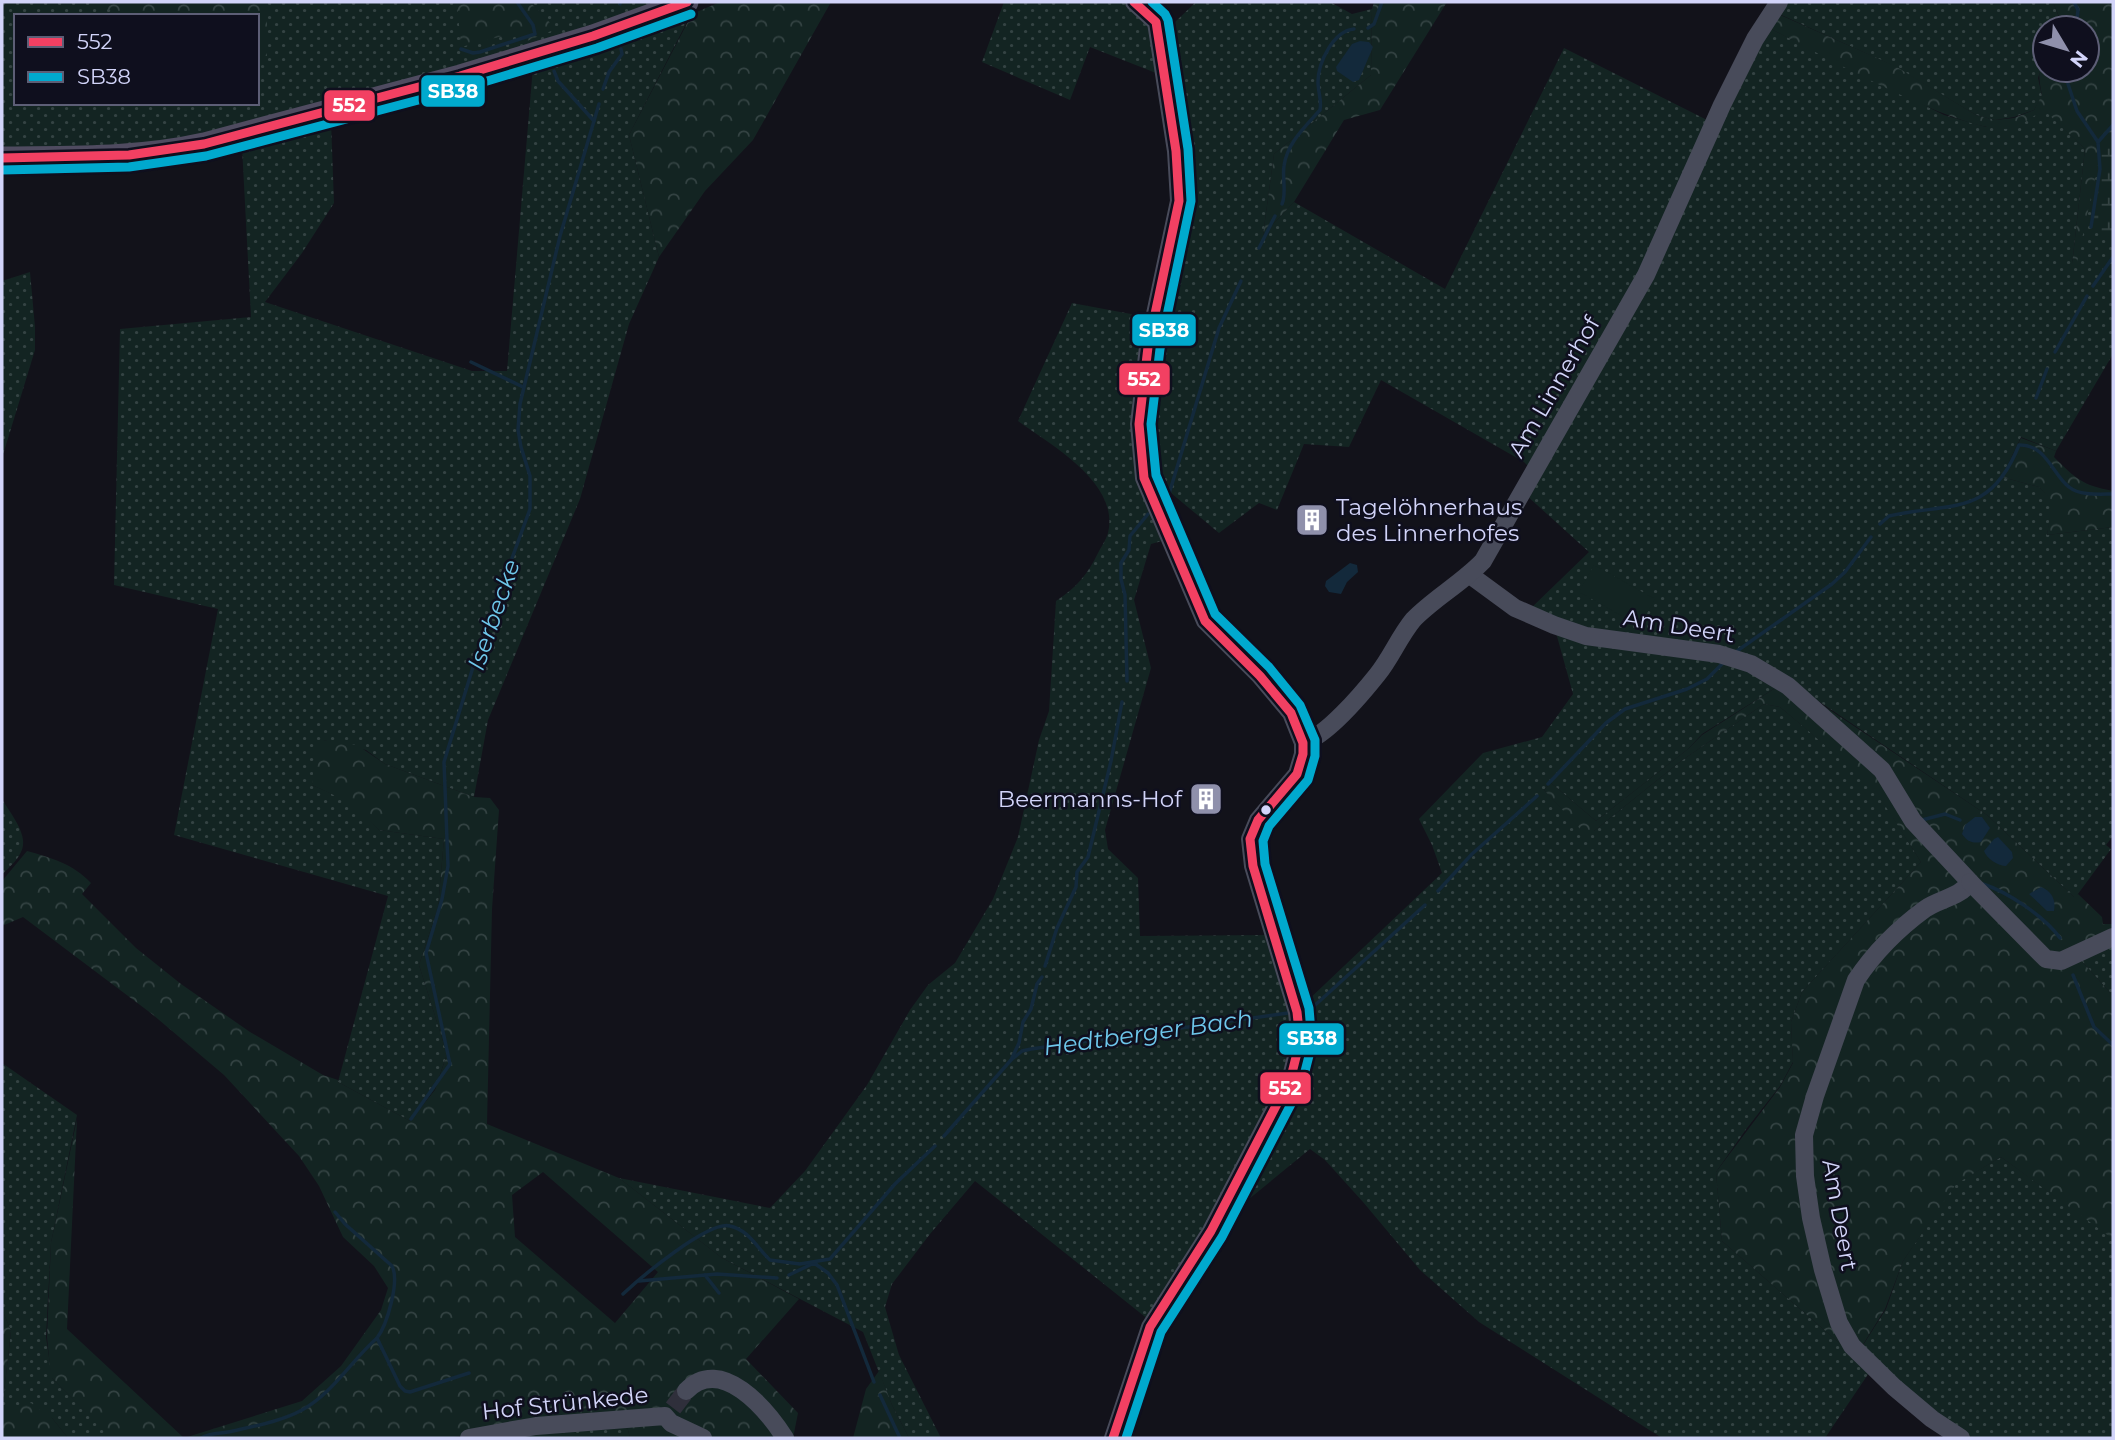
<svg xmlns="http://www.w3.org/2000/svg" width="2115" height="1440" font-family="Montserrat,sans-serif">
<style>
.grass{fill:url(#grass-dots)}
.forest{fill:url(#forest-crowns);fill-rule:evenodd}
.wetland{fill:url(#wetland-marsh)}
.pitch{fill:#132422}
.water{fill:#13293b}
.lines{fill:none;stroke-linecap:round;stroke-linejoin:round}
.stream{stroke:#13293b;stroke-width:3.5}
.minor-tunnel{stroke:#2f2f3b;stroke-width:18;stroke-dasharray:18 9;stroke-linecap:butt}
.minor{stroke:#484b5a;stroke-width:18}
.major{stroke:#4f4b60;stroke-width:23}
.bus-1-casing{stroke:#0f0f1e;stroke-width:14}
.bus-2-casing{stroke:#0f0f1e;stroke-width:14}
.bus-1{stroke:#f24062;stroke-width:9}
.bus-2{stroke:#00a9ce;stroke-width:9}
.bus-dot{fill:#d2d4f9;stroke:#0f0f1e;stroke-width:2.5}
.labels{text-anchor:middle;stroke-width:5;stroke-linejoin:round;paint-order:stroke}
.street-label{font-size:23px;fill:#d2d4f9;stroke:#0f0f1e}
.poi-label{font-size:23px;fill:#d2d4f9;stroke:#0f0f1e;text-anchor:start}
.water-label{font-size:24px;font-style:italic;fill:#6ec7eb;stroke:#0f0f1e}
.line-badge{stroke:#0f0f1e;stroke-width:2.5}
.badge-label{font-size:19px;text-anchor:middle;font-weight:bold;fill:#fff}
</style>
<defs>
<pattern id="grass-dots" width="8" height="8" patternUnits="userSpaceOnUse" patternTransform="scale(1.75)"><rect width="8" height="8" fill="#132422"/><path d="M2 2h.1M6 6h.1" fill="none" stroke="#344343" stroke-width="1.8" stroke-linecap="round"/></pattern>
<pattern id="forest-crowns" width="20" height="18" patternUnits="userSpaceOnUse" patternTransform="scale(1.75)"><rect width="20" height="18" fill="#132422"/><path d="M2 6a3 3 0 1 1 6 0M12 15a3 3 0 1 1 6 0" fill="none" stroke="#344343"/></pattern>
<pattern id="wetland-marsh" width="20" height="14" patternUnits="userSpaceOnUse" patternTransform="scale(1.75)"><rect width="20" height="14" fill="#132422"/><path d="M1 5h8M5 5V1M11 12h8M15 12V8" fill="none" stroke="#344343"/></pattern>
</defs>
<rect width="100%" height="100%" fill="#12121a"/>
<g class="grass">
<path d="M2 2H117L147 16H16V103H257V2H488L555 29 530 2H664L529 47 236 127 148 144 2 151Z"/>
<path d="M1004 2H1127L1149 23 1161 75 1090 47 1070 100 982 62Z"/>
<path d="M1196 2H1330L1352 14 1372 9 1371 75 1274 154 1263 235 1294 202 1445 289 1564 48 1709 121 1641 274 1531 469 1524 462 1381 380 1349 447 1304 444 1277 510 1259 503 1219 533 1165 488 1159 496 1153 483 1144 430 1183 175 1163 14 1175 22Z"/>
<path d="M1784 2H2053L2060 20 2059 28H2045V55L2038 78 2042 96 2034 110 2014 117 1995 120 1976 115 1894 66 1777 13Z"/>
<path d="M691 14 629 135 659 257 629 324 580 499 488 720 474 797 385 764 366 750 323 740 312 785 337 796 364 814 379 830 444 839 438 907 419 965 447 1054 435 1089 410 1121 338 1082 388 896 174 835 218 609 114 585 120 329 251 317 242 147 331 121 334 203 302 253 265 302 472 371H507L533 67Z"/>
<path d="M1767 27 1944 115 1986 127 2044 109 2085 149 2072 265 2100 155 2113 128V354L2056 451 2021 437 2002 477 2039 487 2053 501 2047 535 2113 527V836L2106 845 2111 849 2075 898 1987 815 1777 673 1624 641 1529 610 1589 552 1526 495Z"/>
<path d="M30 272 35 327V350L2 458V281Z"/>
<path d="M1072 303 1147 317 1131 421 1162 541 1151 544 1134 600 1151 668 1105 830 1108 849 1138 878 1140 936 1270 935 1291 1016 1293 1054 1257 1141 1149 1320 975 1181 930 1234 892 1284 885 1307 899 1355 941 1438H909L892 1405 863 1332 722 1258 619 1178 770 1208 805 1171 867 1085 910 1010 928 985 955 963 993 899 1018 837 1039 740 1049 711 1056 601C1076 588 1088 574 1098 553 1101 547 1106 540 1108 533 1120 483 1051 445 1018 421Z"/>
<path d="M1555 629 1730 660 1780 685 1702 734 1688 749 1596 821 1551 783 1544 790 1583 831H1594L1681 761 1764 704 1780 707 1872 784 1921 862 1802 992 1791 1022 1793 1062 1780 1086 1747 1128 1716 1172 1722 1241 1852 1354 1860 1350 1886 1309 1903 1261 1955 1184 2001 1157 2113 1238V1438H1966L1873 1367 1825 1438H1662L1479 1322 1420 1270 1363 1202 1325 1160 1310 1149 1227 1217 1301 1081 1312 1034 1305 1003 1442 873 1432 845 1419 819 1483 753 1542 737 1573 694Z"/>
<path d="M2 799C10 813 30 836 21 852 17 861 8 868 2 875Z"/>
<path d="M2113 941V996L2078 957Z"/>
<path d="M2 1063 77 1115 51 1243 46 1337 52 1378 113 1438H68L52 1418 2 1411 11 1331 2 1309Z"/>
<path d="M627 1426 630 1438H488Z"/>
</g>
<g class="forest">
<path d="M93 2H267V56L257 55V16H123Z"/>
<path d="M457 2H530L556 29 527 41 517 32 461 47Z"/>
<path d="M720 2H831L753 140 705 191 659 257 629 135 692 14Z"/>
<path d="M1374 2H1447L1380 110 1344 120 1294 202 1263 235 1274 154 1371 75 1372 9Z"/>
<path d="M2053 2H2113V128L2100 155 2076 267 2072 265 2085 149 2044 110C2034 115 2022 126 2012 128 1968 139 1812 49 1767 27L1776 13 1895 66 1976 115 1995 120 2014 118 2034 110 2042 95C2039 81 2037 68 2045 55V70H2087V28H2059L2060 19Z"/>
<path d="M2021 438 2056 451 2054 457C2076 479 2082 485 2113 491V527L2047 535 2052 501 2039 487 2002 477Z"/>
<path d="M1780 685 1803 692 1987 815 2074 897 2078 894 2102 917 2103 924H2113V935L2078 957 2113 996V1239L2001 1157 1956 1184 1903 1261 1885 1309 1859 1351 1852 1354 1722 1241 1716 1172 1780 1087 1793 1063 1791 1022 1802 992 1921 862 1872 785 1780 707 1764 704 1681 761 1594 831 1583 832 1544 790 1551 783 1596 821 1688 749 1702 735Z"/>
<path d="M323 740 357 745 385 764 474 797 490 798 499 810 492 909 487 1124 619 1178 722 1258 799 1299 746 1359 798 1413 793 1438H630L627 1426 540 1423 448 1438H184L302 1401 341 1366 381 1310 388 1288 374 1266 343 1237 319 1186 299 1156 224 1075 152 1014 23 917 2 926V881L27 851C52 858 73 864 91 883L82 894 136 948 181 984 250 1032 323 1075 338 1080V1082L410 1121 435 1090 447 1054 419 965 438 907 444 839 379 830 363 814 336 796 312 785 316 742ZM543 1172 658 1272 615 1323 515 1237 512 1195Z"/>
<path d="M77 1119 67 1329 184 1438H112L51 1377 47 1337 51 1243Z"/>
<path d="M2 1309 11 1331 2 1410 31 1403 52 1418 68 1438H2Z"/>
<path d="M879 1371 892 1405 909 1438H853L866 1389Z"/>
</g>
<path class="wetland" d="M2113 125V242L2091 227 2100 169 2098 142Z"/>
<path class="pitch" d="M1594 565 1655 599 1640 626 1579 592Z"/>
<g class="water">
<path d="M1360 41 1369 42 1373 47 1359 80 1353 82 1337 71 1336 67 1352 44Z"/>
<path d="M1350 563 1357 565 1358 572 1347 582 1341 594 1329 592 1325 586 1326 581Z"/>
<path d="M1975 817H1982L1990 828 1981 842C1972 844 1967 841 1962 834L1965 825Z"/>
<path d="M1998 837 2012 852 2013 858 2006 866C1998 866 1987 859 1984 851L1994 839Z"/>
<path d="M2041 887C2052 891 2056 900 2054 911H2047L2029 894Z"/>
</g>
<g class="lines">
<g class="stream">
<path d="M620 2V4"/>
<path d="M2074 2 2078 10 2076 28"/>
<path d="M1368 28 1374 24 1382 2"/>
<path d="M461 49 473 53 480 52 535 34 533 25 517 2"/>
<path d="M2067 70 2068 84 2077 111 2098 142 2100 169 2091 227"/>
<path d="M554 71 558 81 594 121"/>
<path d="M603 89 609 72 622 54 621 49"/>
<path d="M2098 142 2113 125"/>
<path d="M1282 204C1287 192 1282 179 1284 166 1287 143 1305 127 1320 110 1322 101 1318 92 1318 82 1318 63 1333 31 1354 29"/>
<path d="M1259 248 1275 216"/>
<path d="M2093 286 2113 257"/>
<path d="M2055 352 2087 296"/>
<path d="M471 362 523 387"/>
<path d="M2036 398 2047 369"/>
<path d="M1169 494 1219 328 1241 281"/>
<path d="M1880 524 1889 516C1951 502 1990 518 2019 445 2046 444 2053 475 2069 487 2080 496 2100 494 2113 494"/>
<path d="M1737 651 1832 584 1845 572 1871 537"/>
<path d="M1127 681 1125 595 1121 579V563L1129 550 1130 536 1148 514"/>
<path d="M1548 784 1606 723 1625 709 1687 689 1707 679 1723 663"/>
<path d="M1922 820 1945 814 1960 820"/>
<path d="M1983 884C2008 892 2045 917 2060 938"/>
<path d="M1438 891 1472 854 1537 796"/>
<path d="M1045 966 1057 928 1076 887 1077 872 1088 857 1111 761 1122 702"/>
<path d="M2073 975 2094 1027 2113 1045"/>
<path d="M1305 1011 1313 1007 1425 905"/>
<path d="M1011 1060 1022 1051 1031 1049 1288 1013"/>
<path d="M411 1119 450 1064 426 953 442 899 448 866 444 762 477 654 530 509V476L521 447 518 430 520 404 560 236 599 104"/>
<path d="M944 1136 1011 1060 1019 1043 1023 1022 1031 1009 1037 984 1042 977"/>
<path d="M335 1212 345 1224 392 1266C400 1281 387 1325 377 1338"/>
<path d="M705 1275 719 1293"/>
<path d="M789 1275 814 1263 828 1273 837 1285 874 1382"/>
<path d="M639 1281 717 1274 777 1278"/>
<path d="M623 1294C640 1278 709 1220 730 1226 749 1230 757 1248 770 1260L800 1264 830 1259 895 1184 935 1146"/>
<path d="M880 1395 900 1438"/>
<path d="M201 1438C211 1432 223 1434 233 1431 255 1426 282 1421 302 1410 333 1393 351 1361 377 1338L400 1386 405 1391 410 1392 469 1373"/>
</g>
<path class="minor-tunnel" d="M673 1408 686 1391"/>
<g class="minor">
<path d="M1470 575 1515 608 1554 625 1586 636 1719 654 1751 664 1788 686 1882 770 1913 821 1970 882C1961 897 1939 899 1925 909 1899 928 1874 953 1856 980L1815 1096 1804 1135 1805 1176 1811 1218 1823 1270 1839 1323 1852 1346 1894 1387 1932 1419 1961 1438"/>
<path d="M1303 743C1326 736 1361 695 1377 675 1391 658 1399 637 1413 620 1433 599 1462 583 1483 561L1646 275 1722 105 1755 39 1779 2"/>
<path d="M1970 882 2046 959 2061 961 2113 937"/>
<path d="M686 1391C721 1354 767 1410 785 1438"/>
<path d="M469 1438 536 1426 665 1416 671 1423 703 1438"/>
<path d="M1113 1438 1150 1327 1211 1231 1291 1077 1300 1041 1297 1012 1253 866 1250 839 1258 820 1297 774 1303 754V743L1291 713 1260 676 1205 621 1144 478 1139 424 1148 347 1179 201 1176 151 1156 22 1134 2"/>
</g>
<path class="major" d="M2 158C70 157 137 159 204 144L460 76 593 36 687 2"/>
<defs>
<g id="bus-1">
<path d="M2 158 129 155 204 144 460 76 593 36 687 2"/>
<path d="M1113 1438 1150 1327 1211 1231 1291 1077 1300 1041 1297 1012 1253 866 1250 839 1258 820 1297 774 1303 754V743L1291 713 1260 676 1205 621 1144 478 1139 424 1148 347 1179 201 1176 151 1156 22 1134 2"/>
</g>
<g id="bus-2">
<path d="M2 170 129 167 206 156 464 88 597 48 691 14"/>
<path d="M1126 1438 1161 1332 1222 1237 1302 1083 1312 1044 1309 1008 1265 864 1263 841 1269 826 1308 780 1315 756V740L1300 705 1269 667 1215 614 1156 475 1151 424 1160 349 1191 201 1188 149 1168 20 1165 14 1152 2"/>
</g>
</defs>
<use href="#bus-1" class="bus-1-casing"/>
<use href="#bus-2" class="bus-2-casing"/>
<use href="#bus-1" class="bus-1"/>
<use href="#bus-2" class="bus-2"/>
</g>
<defs>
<symbol id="building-square" viewBox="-11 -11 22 22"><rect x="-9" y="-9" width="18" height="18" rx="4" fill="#8f90ab" stroke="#0f0f1e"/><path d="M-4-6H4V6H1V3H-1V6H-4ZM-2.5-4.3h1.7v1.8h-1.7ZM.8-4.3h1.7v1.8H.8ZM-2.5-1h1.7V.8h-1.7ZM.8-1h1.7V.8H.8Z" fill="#fff"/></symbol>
</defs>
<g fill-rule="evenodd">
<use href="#building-square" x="1293" y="501" width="38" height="38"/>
<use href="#building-square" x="1187" y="780" width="38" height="38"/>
</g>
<circle class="bus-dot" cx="1266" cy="810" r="6"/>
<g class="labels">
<g class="street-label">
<text transform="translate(1554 387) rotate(-60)" y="8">Am Linnerhof</text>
<text transform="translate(1679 626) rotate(9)" y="8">Am Deert</text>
<text transform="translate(1840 1215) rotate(80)" y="8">Am Deert</text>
<text transform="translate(565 1403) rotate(-6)" y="8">Hof Strünkede</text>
</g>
<g class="poi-label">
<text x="1336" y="515">Tagelöhnerhaus<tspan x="1336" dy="26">des Linnerhofes</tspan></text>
<text x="1182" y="807" text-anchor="end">Beermanns-Hof</text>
</g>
<g class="water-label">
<text transform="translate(494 615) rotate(-71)" y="8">Iserbecke</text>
<text transform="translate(1148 1033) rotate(-8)" y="8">Hedtberger Bach</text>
</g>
</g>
<g class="line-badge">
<rect x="420" y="74" width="66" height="34" rx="7" fill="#00a9ce"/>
<rect x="323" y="89" width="53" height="33" rx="7" fill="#f24062"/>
<rect x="1131" y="313" width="66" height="34" rx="7" fill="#00a9ce"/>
<rect x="1118" y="362" width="53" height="34" rx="7" fill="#f24062"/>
<rect x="1278" y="1022" width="67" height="34" rx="7" fill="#00a9ce"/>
<rect x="1259" y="1071" width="53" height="34" rx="7" fill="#f24062"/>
</g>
<g class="badge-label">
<text x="453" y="98">SB38</text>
<text x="349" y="112">552</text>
<text x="1164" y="337">SB38</text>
<text x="1144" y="386">552</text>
<text x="1312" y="1045">SB38</text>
<text x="1285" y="1095">552</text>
</g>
<rect width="2115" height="1440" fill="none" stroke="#d2d4f9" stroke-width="7"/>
<rect x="14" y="14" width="245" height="91" fill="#0f0f1e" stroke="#5d5e76" stroke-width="2"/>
<rect x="28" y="37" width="35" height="10" fill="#f24062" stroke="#5d5e76" stroke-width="2"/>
<text x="77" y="49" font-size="21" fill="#d2d4f9">552</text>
<rect x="28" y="72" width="35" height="10" fill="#00a9ce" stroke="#5d5e76" stroke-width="2"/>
<text x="77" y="84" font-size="21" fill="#d2d4f9">SB38</text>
<g transform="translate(2066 49) rotate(128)"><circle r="33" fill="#0f0f1e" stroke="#5d5e76" stroke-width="2"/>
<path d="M0-5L12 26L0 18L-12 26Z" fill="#8f90ab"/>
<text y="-10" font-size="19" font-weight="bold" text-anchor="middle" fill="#d2d4f9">N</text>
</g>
</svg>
